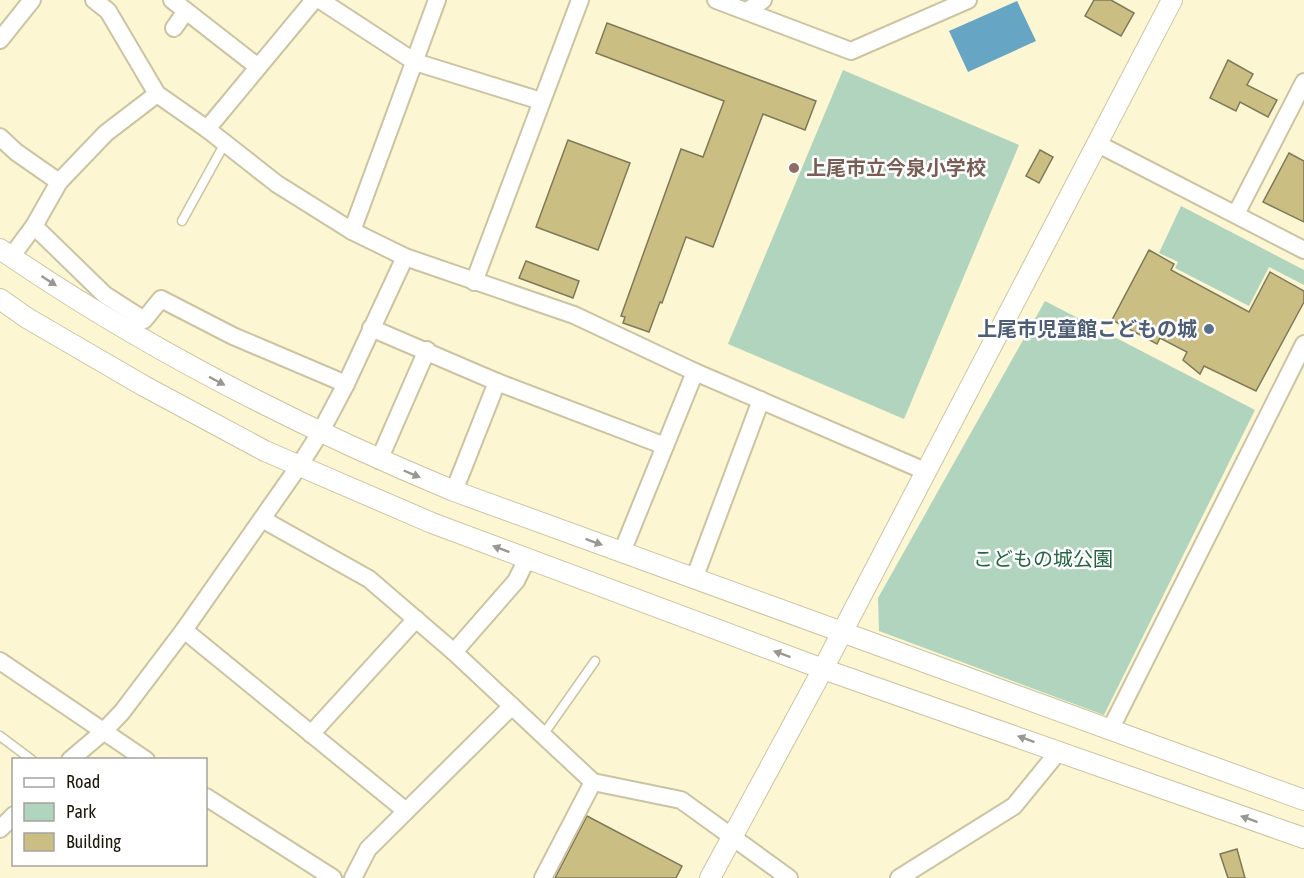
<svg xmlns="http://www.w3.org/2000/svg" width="1304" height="878" font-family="'Asap Condensed','Noto Sans JP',sans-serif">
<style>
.green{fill:#b0d4bd}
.water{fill:#66a6c4}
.building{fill:#cabe82;stroke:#7f7959;stroke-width:1.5}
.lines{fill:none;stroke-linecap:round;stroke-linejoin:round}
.service-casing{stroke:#cbc4a2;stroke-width:11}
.minor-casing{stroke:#cbc4a2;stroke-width:20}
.tertiary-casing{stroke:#cbc4a2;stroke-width:22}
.service{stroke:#fff;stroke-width:8}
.minor{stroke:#fff;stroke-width:16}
.tertiary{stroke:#fff;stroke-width:20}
.oneway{fill:#989791}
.education-dot{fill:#8d6e63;stroke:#fff;stroke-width:2}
.service-dot{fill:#5c6f8a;stroke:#fff;stroke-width:2}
.labels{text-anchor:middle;stroke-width:5;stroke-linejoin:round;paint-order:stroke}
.education-label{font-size:20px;font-weight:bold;fill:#785e54;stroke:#fff;text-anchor:start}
.service-label{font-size:20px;font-weight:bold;fill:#4e5e75;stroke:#fff;text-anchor:end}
.park-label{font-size:20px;fill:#236644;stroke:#fff}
</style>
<rect width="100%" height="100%" fill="#fdf6d3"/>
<g class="green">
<path d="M843 70 1019 145 904 419 728 344Z"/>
<path d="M1181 206 1304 270V285L1269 267 1249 306 1175 268 1178 262 1159 253Z"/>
<path d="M1045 301 1255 410 1104 715 879 631 878 598Z"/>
</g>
<path class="water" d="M1017 1 1036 41 968 72 949 31Z"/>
<g class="building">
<path d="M1094 0H1111L1134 13 1121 36 1085 16Z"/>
<path d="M607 23 816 101 805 130 763 114 713 247 686 237 662 303 660 302 649 332 623 323 625 317 621 316 681 149 703 157 724 101 596 53Z"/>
<path d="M1228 60 1253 74 1247 85 1277 100 1268 117 1240 102 1236 111 1210 98Z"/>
<path d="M568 140 630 163 598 250 536 227Z"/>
<path d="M1040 150 1053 157 1039 183 1026 176Z"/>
<path d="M1289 153 1304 161V222L1263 202Z"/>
<path d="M1149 250 1174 264 1171 270 1249 312 1270 272 1304 291V302L1256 391 1204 366 1200 374 1183 360 1187 352 1160 338 1157 344 1112 320Z"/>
<path d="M526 261 579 281 573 298 519 278Z"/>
<path d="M587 816 682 866 676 878H555Z"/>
<path d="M1237 849 1245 878H1228L1220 854Z"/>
</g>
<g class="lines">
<defs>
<g id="service">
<path d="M182 221 225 143"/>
<path d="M543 735 595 661"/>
<path d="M0 736 32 760"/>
</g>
<g id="minor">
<path d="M94 0 108 11 157 94 207 129 277 184 352 231 405 257 574 315 695 372 925 471"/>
<path d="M172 0 258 67"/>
<path d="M320 0 415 62 541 101"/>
<path d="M716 0 851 51 968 0"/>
<path d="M747 11 763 0"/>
<path d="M174 28 186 11"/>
<path d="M0 40 32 0"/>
<path d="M207 129 314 0"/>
<path d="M0 137 16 152 59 182"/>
<path d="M1098 144 1304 250"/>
<path d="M1236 214 1304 82"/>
<path d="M34 226 105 295 144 320 161 299 233 336 346 384"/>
<path d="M352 231 437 0"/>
<path d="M11 257 34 226 59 182 106 133 157 94"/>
<path d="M474 282 580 0"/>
<path d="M371 328 497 382 665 446"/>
<path d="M379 460 427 350"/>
<path d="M454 491 497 382"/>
<path d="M262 519 369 579 454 652 593 782 681 800 789 878"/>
<path d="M622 552 695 372"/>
<path d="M694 579 761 400"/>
<path d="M184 630 406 811"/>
<path d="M454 652 516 581 527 559"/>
<path d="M0 661 146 760"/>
<path d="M1110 730 1304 344"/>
<path d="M311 734 416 619"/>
<path d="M70 760 103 732 122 712 184 630 299 466 320 433 346 384 405 257"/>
<path d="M206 797 333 878"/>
<path d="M0 829 14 815"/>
<path d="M353 878 368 849 512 706"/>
<path d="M543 878 593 782"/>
<path d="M899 878 1014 806 1059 751"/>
</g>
<g id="tertiary">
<path d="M0 249C142 347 295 425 454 491L1304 800"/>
<path d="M0 299 27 318 144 386 265 451 432 523 823 669 1304 838"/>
<path d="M710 878 823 669 1172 0"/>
</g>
</defs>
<use href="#service" class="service-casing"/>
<use href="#minor" class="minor-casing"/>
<use href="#tertiary" class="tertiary-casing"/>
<use href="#service" class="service"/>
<use href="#minor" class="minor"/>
<use href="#tertiary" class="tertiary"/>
</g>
<defs><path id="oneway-solid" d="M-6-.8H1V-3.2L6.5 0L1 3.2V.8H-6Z" transform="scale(1.5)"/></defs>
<g class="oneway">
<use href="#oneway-solid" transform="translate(49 281) rotate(33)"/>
<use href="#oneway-solid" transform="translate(217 381) rotate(28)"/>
<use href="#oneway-solid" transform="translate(412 474) rotate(23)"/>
<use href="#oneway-solid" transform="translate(594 542) rotate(20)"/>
<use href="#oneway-solid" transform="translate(501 549) rotate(-159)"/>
<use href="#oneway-solid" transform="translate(782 654) rotate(-160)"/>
<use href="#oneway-solid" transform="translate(1026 739) rotate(-160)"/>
<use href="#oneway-solid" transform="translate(1249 819) rotate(-160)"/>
</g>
<circle class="education-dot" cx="794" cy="168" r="6"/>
<circle class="service-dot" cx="1209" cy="329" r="6"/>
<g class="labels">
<g class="education-label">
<text x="806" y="175">上尾市立今泉小学校</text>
</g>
<g class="service-label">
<text x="1197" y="336">上尾市児童館こどもの城</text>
</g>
<g class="park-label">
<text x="1043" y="566">こどもの城公園</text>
</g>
</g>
<rect x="12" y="758" width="195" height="108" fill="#ffffff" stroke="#a4a39d" stroke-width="1.5"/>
<rect x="24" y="778" width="30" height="9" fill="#ffffff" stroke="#a4a39d" stroke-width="1.5"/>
<text x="66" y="788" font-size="18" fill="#1b180b">Road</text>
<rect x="24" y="803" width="30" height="18" fill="#b0d4bd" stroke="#a4a39d" stroke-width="1.5"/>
<text x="66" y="818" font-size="18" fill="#1b180b">Park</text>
<rect x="24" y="833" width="30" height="18" fill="#cabe82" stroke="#a4a39d" stroke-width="1.5"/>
<text x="66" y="848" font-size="18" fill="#1b180b">Building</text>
</svg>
